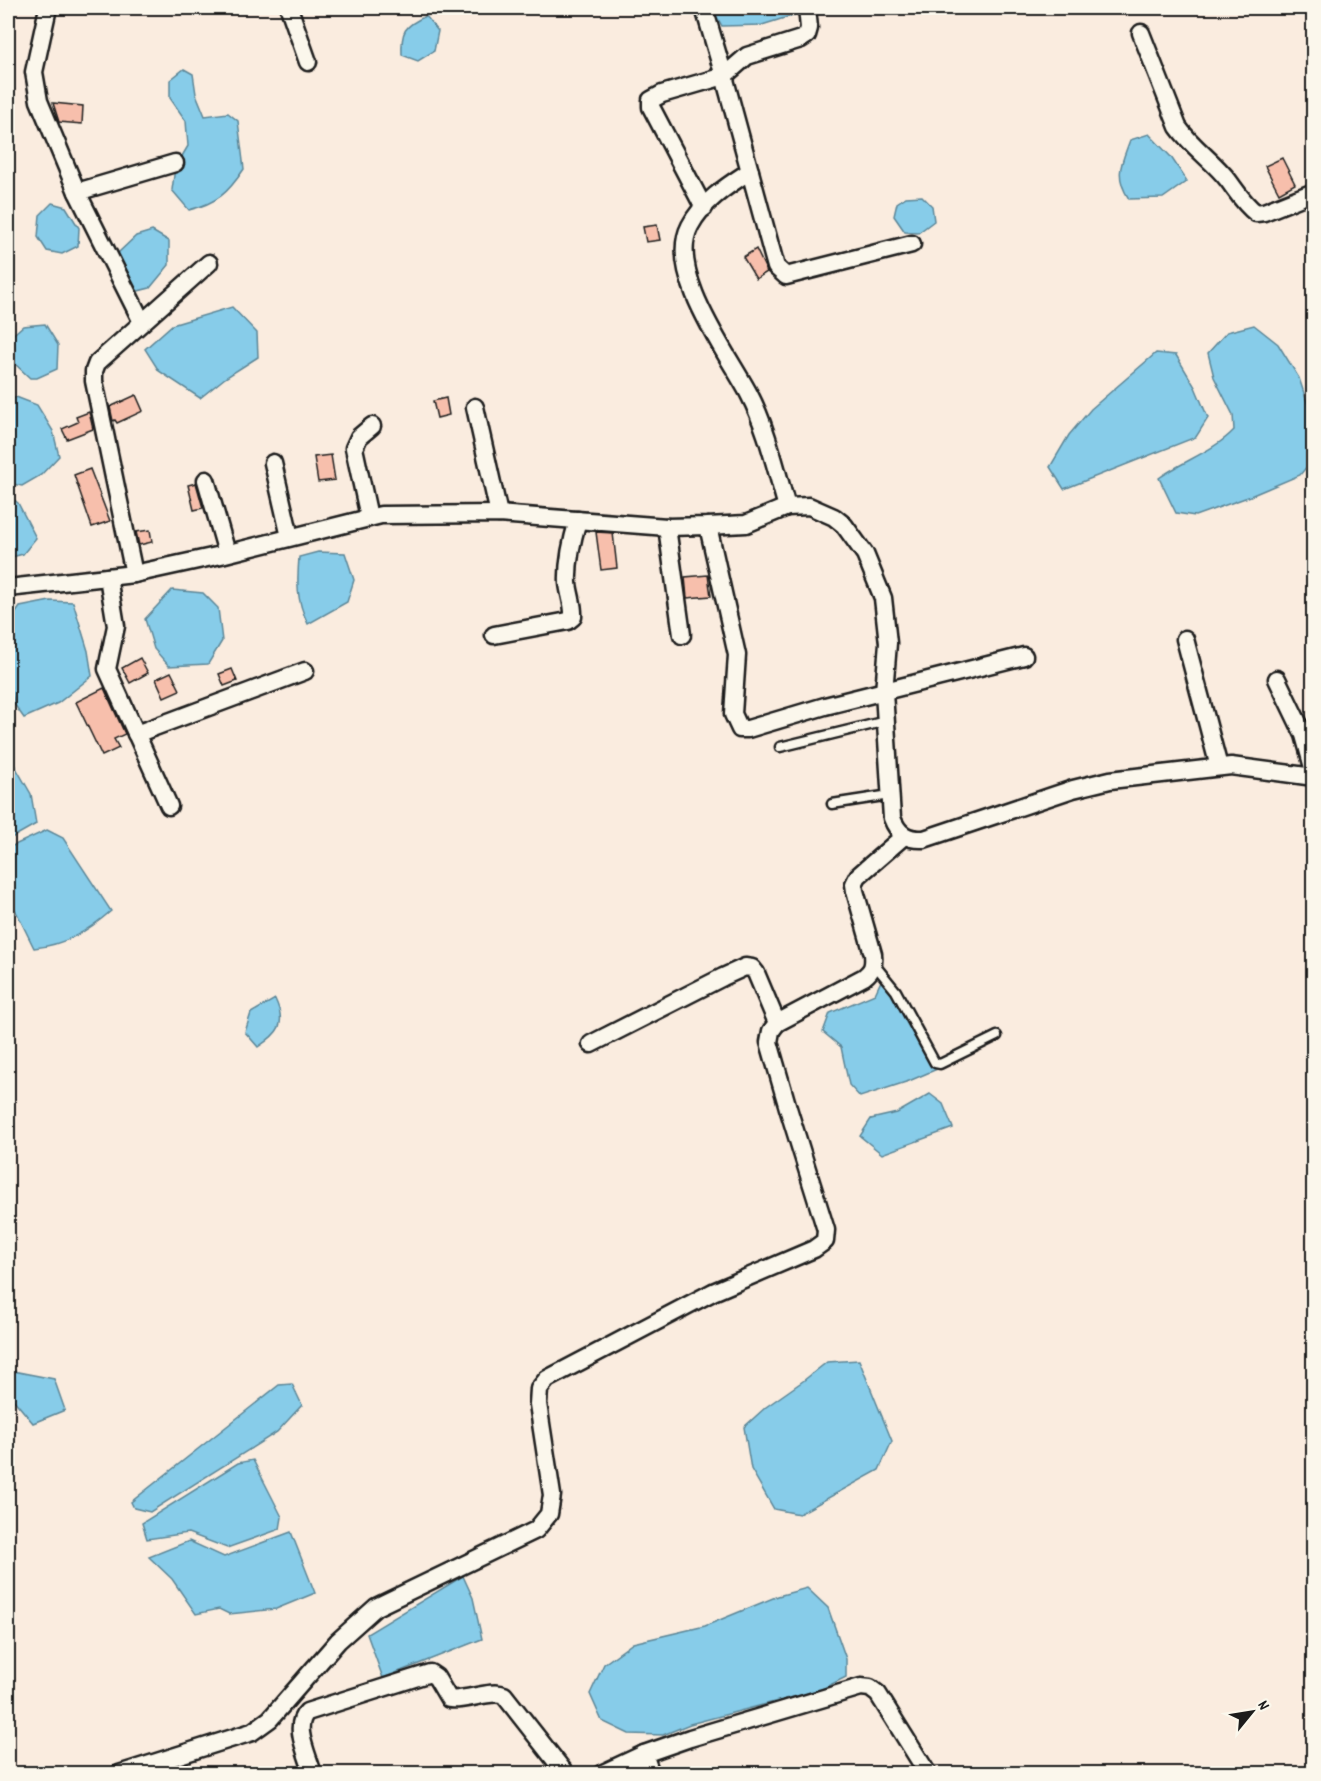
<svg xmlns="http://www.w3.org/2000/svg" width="1321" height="1781" font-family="Dekko,sans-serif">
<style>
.water{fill:#87cce9;stroke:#5c8697;stroke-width:1.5}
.building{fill:#f7bfac;stroke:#1c1c1c;stroke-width:1.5}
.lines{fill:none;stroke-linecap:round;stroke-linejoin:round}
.lane-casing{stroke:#1c1c1c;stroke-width:13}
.street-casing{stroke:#1c1c1c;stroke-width:21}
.lane{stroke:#fbf7ec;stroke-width:8}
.street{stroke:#fbf7ec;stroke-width:16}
</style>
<rect width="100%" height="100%" fill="#faecdf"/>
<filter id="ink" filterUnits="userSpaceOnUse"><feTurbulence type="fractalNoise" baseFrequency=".0167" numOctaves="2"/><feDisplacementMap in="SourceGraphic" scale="12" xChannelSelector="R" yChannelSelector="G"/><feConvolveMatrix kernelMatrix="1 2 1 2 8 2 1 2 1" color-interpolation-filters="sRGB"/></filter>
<g filter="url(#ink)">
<g class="water">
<path d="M712 8H799L794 15 762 25 722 26Z"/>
<path d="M426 16 438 31 434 51 418 61 402 55C401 31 404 26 426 16Z"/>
<path d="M184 69 193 74 196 94 205 116 228 113 238 121 244 169C228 193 217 203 189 210L172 190 175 168 188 146 186 121 170 98V80Z"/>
<path d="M1149 134 1171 157 1187 181 1163 198 1129 199C1114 175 1121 165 1130 140Z"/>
<path d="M922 196 932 206 934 221 918 233 905 232 894 216 897 203 906 197Z"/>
<path d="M52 203 66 207 79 228 78 246 62 254 47 251 38 237 40 215Z"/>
<path d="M152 231 169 241V265L150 288 134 292 117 254 136 236Z"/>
<path d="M232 307 257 333 258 357 225 378 200 398 159 371 145 349 172 325Z"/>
<path d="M45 324 58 345 57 369 37 378H30L13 362 8 339 23 326Z"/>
<path d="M1254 325 1278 344 1299 378 1313 420V459L1300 475 1248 497 1195 516 1176 513 1159 478C1183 461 1214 451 1234 430L1233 415 1214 377 1208 353 1227 332Z"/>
<path d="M1156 353 1176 355 1195 387 1208 418 1196 437 1064 489 1050 467 1069 435 1091 409Z"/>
<path d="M16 397 37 405 53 431 59 456 41 475 22 486 8 483V402Z"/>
<path d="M8 495 18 503 36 538 23 554 8 558Z"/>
<path d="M318 552 345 553 354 580 347 602 308 624C296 599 297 584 299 557Z"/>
<path d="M172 590 203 593 218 608 222 641 208 664 169 666 154 649 145 619Z"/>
<path d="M50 601 73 602 88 651 92 676 58 703 24 718 14 704 8 675V624L20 607Z"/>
<path d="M8 754 31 794 36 824 8 840Z"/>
<path d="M47 830 63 838 111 911C88 931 65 945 34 948L8 895V848Z"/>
<path d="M881 981C908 1006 929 1032 937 1069L909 1081 860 1097 849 1085 841 1047 823 1032 830 1013 875 994Z"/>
<path d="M275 999C287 1024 279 1033 258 1047L245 1032 251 1013Z"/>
<path d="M930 1094 943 1104 953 1128 882 1154 860 1136 871 1119 897 1113Z"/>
<path d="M859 1360 892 1441 879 1470 799 1514 774 1509 751 1469 744 1427 766 1407 803 1381 827 1362Z"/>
<path d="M13 1371 54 1379 65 1410 33 1423 8 1393Z"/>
<path d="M292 1384 302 1405 277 1432 150 1512 134 1508 131 1502 279 1385Z"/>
<path d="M253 1460 282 1517 280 1529 227 1548 188 1533 147 1539 142 1523 238 1463Z"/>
<path d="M291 1532 315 1593 276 1609 229 1614 219 1609 196 1614 172 1579 149 1557 189 1541 224 1557Z"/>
<path d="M463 1576 473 1598 482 1639 383 1678 367 1634Z"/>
<path d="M807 1588 828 1608 846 1659V1677L820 1690 690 1724 663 1735 629 1734 602 1721 590 1694 604 1664 633 1643 705 1626 778 1596Z"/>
</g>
<g class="building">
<path d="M53 103 83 106 82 124 59 122Z"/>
<path d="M1282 158 1295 184 1279 193 1265 166Z"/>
<path d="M657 225 660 240 646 242 643 227Z"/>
<path d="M756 249 767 272 756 279 743 257Z"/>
<path d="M136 395 143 411 117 423 115 420 113 421 110 407Z"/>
<path d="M446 398 449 415 437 418 433 401Z"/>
<path d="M89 412 93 429 67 439 62 429 78 422 76 417Z"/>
<path d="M331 455 335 480 318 482 314 457Z"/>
<path d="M90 469 110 521 92 527 74 475Z"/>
<path d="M196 483 203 508 194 510 188 485Z"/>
<path d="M150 530 152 542 139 545 136 532Z"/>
<path d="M596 532 613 533 617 568 601 570Z"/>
<path d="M708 575 711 596 687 598 685 577Z"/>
<path d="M140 658 148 673 130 683 122 668Z"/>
<path d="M232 669 237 681 224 686 219 674Z"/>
<path d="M171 672 180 690 164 697 156 679Z"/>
<path d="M104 688 125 734 114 739 119 748 102 756 76 702Z"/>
</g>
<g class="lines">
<defs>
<g id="lane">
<path d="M780 747 886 721"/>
<path d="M832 804 890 795"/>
<path d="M874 964 896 991 935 1063 940 1064 997 1036"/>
</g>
<g id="street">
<path d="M48 8 34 72 39 101 77 192 142 322"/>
<path d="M289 8 308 62"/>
<path d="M704 8 724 76 776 267 786 276 912 244"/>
<path d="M1141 33 1178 127C1192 147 1213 161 1228 180 1237 192 1244 204 1256 213L1264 212 1314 192"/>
<path d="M750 171C727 186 703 201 690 226 666 272 728 354 749 394 767 428 776 470 787 507"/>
<path d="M77 192 175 163"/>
<path d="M704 208 651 107V100L662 94 724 76 747 56 801 39 807 35 809 28 807 8"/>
<path d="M475 407 499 514"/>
<path d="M273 463 290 537"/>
<path d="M206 480 227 553"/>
<path d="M369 517 354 448 359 437 372 426"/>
<path d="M708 526 737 655 733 714 740 729H748L825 706 1024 656"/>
<path d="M667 527 682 635"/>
<path d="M134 574 94 381V371L97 363 209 263"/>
<path d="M108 577 116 626 107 669 169 806"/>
<path d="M8 588 134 574 221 555 381 515 499 514 667 527 708 526 746 524 787 507 809 506 834 517 844 525 865 554 883 598 888 643 884 692 892 818C898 834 907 840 924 839L1073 789 1110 780 1231 766 1314 777"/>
<path d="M494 635 568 621 573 617C574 605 569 594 568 583 567 561 572 540 578 520"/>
<path d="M1185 639 1219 767"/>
<path d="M1277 679 1304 735 1314 771"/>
<path d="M136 734 305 671"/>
<path d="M777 1023 864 977C873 970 874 965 873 954L855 891 854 884 858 876 904 836"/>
<path d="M644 1754 651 1774"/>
<path d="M119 1774 252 1732 270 1719 338 1641 376 1607 536 1530 549 1514 552 1495 538 1404 539 1389 547 1379 713 1292 814 1249 825 1241 826 1230 788 1108 769 1042 771 1031 777 1023 756 973 752 968 745 967 723 977 591 1044"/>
<path d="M313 1774C308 1755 292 1726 307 1712L430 1673 436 1677 449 1699C465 1702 491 1689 504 1695L566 1774"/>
<path d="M601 1774 644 1754 690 1738 861 1687 870 1688 878 1694 928 1774"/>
</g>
</defs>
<use href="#lane" class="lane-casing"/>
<use href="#street" class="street-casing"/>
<use href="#lane" class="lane"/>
<use href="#street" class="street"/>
</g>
</g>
<rect width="1321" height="1781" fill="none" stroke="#fbf7ec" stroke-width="30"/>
<rect x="15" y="15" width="1291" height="1751" fill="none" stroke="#1c1c1c" stroke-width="2" filter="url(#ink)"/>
<g transform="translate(1252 1712) rotate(60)" stroke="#fbf7ec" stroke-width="4.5" paint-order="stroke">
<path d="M0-4.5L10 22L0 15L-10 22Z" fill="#1c1c1c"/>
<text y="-9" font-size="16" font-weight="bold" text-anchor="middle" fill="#1c1c1c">N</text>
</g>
</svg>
